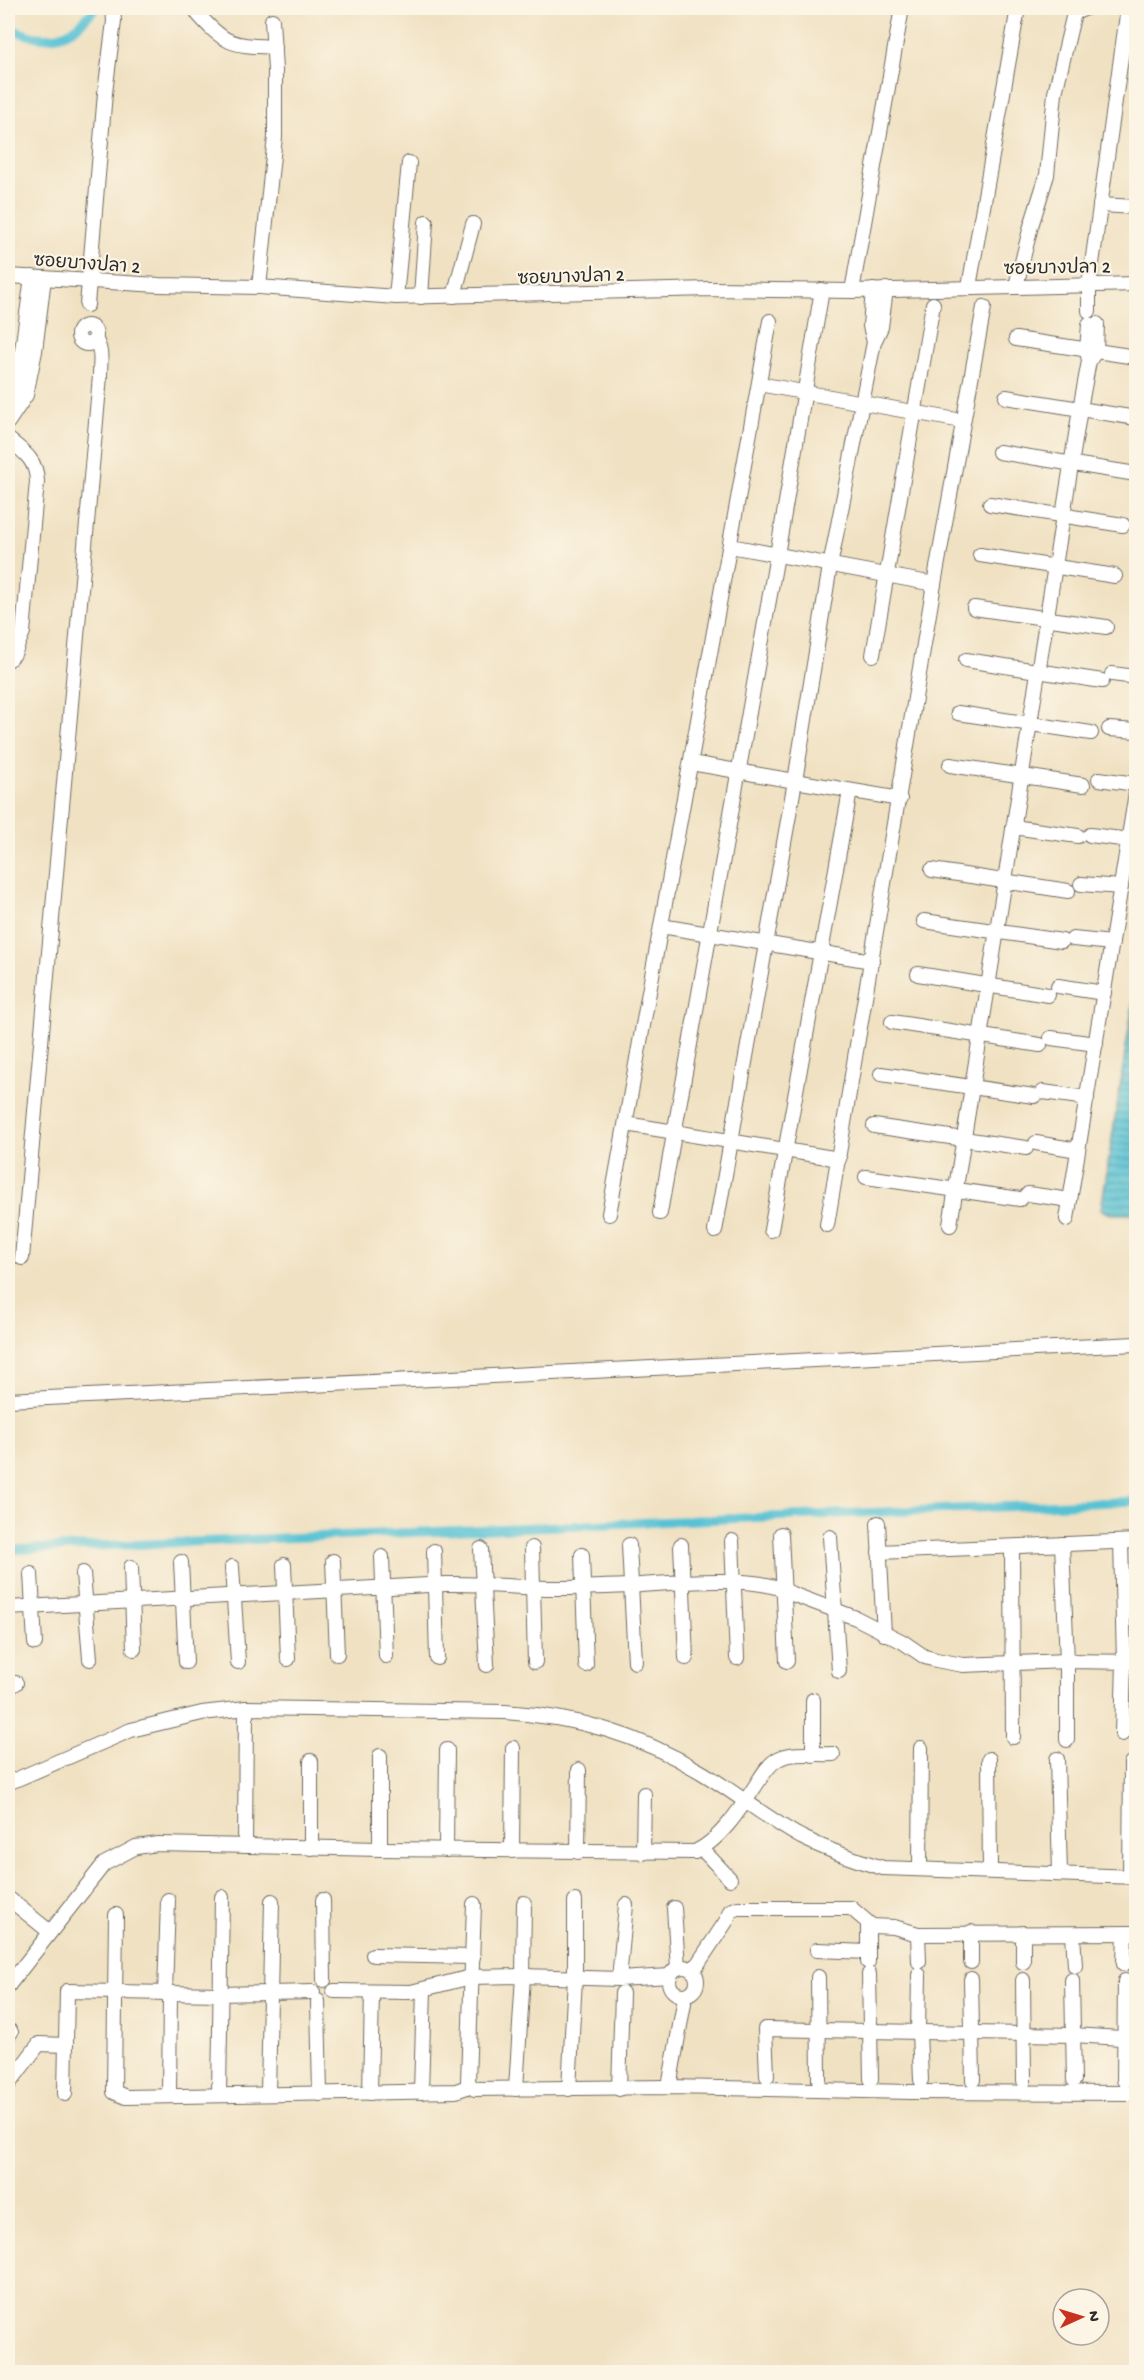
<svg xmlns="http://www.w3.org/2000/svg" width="1144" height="2380" font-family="'Gochi Hand','Playpen Sans Thai',sans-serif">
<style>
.water{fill:url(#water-rules);stroke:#427680;stroke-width:1.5}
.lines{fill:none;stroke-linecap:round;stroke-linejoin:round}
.canal{stroke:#58c2d4;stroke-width:9}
.minor-casing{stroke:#706b60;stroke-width:16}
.minor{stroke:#fff;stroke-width:14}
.labels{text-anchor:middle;stroke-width:4.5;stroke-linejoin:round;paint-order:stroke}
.street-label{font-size:18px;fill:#2b2b2b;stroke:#fcf5e5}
</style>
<defs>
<pattern id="water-rules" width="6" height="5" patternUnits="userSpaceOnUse" patternTransform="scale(1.5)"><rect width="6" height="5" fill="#58c2d4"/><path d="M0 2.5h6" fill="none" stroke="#499eac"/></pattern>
</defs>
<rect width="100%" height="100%" fill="#fcf5e5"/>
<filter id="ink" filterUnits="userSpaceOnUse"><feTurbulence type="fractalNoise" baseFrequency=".0167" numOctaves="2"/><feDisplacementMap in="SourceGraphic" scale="12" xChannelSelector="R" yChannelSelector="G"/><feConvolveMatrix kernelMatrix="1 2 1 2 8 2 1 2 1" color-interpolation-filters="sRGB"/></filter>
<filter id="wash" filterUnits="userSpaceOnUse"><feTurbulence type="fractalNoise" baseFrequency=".008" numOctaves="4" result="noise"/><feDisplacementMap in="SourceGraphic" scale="24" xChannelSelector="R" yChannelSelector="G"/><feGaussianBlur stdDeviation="1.35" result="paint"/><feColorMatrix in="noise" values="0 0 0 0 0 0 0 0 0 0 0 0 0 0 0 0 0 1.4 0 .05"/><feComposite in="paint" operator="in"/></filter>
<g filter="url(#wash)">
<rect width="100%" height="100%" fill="#f0e1c2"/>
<path class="water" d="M1136 983V1214H1111L1101 1210Z"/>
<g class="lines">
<g class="canal">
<path d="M8 27C27 37 51 43 72 30 81 25 88 15 96 8"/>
<path d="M8 1550 1136 1501"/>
</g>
</g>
</g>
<g filter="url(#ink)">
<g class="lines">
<defs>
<g id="minor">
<path d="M198 14C226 46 233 45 274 47"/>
<path d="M1100 205 1136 207"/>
<path d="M8 276 159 285 259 287 396 297 710 289 852 291 1136 284"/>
<path d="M1016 286 1031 226 1047 175 1055 93 1074 13 1086 8"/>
<path d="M259 287 275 137V70L272 20"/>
<path d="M969 287 1018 8"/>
<path d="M873 290 870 326 874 342 881 327 886 289"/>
<path d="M852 291 902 8"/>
<path d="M454 296 473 224"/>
<path d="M396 297 409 163"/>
<path d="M421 297 426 222"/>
<path d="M87 305 105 93 114 21 113 8"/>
<path d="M1089 311V285L1128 8"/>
<path d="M1089 324 1087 350 1089 361 1096 351 1097 324"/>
<circle cx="87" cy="335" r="9"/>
<path d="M1016 339 1136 357"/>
<path d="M759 384 962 421"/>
<path d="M1006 397 1136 418"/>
<path d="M8 406 17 387 32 277"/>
<path d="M8 422 26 395 35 351 44 278"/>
<path d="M8 439C23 451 37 460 37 482L23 632 14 654 8 660"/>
<path d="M999 452 1130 473"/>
<path d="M990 504 1123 525"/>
<path d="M730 546 934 584"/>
<path d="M980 555 1115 576"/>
<path d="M974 608 1106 627"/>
<path d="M873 655 933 304"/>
<path d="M966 660 1102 681"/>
<path d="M1112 674 1136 677"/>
<path d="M958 713 1091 733"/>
<path d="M1109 729 1136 731"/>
<path d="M691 763 900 799"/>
<path d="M950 765 1083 785"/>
<path d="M1099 779 1136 784"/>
<path d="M1013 827 1078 836"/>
<path d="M1090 835 1129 840"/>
<path d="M932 870 1068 891"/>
<path d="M1081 884 1121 887"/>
<path d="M924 921 1062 941"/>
<path d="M661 926 872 961"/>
<path d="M1073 939 1112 943"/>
<path d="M918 974 1048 995"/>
<path d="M1058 986 1104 993"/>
<path d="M892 1022 1040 1045"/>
<path d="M1051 1038 1096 1044"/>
<path d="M881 1074 1034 1096"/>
<path d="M1043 1092 1087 1098"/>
<path d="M626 1124 839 1159"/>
<path d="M874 1126 1026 1148"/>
<path d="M1036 1143 1078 1150"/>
<path d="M866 1177 1020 1199"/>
<path d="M1028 1194 1070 1200"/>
<path d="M660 1213 777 555 822 290"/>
<path d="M609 1214 770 321"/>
<path d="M1067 1219 1136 793"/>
<path d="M827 1225 934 584 984 307"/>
<path d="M950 1225 1080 409 1089 361"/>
<path d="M771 1230 850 791"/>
<path d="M715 1231 795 781 830 566 874 342"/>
<path d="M22 1258 100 376C100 362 103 351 95 339"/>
<path d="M8 1400 1136 1344"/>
<path d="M878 1523 884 1634"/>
<path d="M781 1534 787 1661"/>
<path d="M830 1537 839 1671"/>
<path d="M732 1541 737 1658"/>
<path d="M1121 1542 1124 1662 1122 1734"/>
<path d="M1062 1544 1067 1661V1740"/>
<path d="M629 1545 635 1662"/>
<path d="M681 1545 686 1658"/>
<path d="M1012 1547 1013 1737"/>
<path d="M532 1548 535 1662"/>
<path d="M481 1549 487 1665"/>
<path d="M434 1551 437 1658"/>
<path d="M879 1552 1136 1541"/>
<path d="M582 1555 586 1665"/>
<path d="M382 1557 386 1656"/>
<path d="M333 1561 337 1654"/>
<path d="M181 1562 186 1662"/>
<path d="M284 1565 288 1659"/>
<path d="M131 1567 134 1649"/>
<path d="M232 1567 238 1662"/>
<path d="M83 1573 90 1659"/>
<path d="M31 1574 35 1643"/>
<path d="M8 1608 446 1584C483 1583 519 1588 556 1588 580 1588 605 1587 629 1586 670 1583 758 1573 792 1594L856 1618 903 1642 925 1657 936 1660 963 1665 1067 1661 1136 1662"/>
<path d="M8 1688 16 1683"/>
<path d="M813 1700V1755"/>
<path d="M989 1759 990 1871"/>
<path d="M1057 1759 1060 1874"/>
<path d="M8 1783 131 1730 202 1713 246 1708 505 1712C578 1717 637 1734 701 1772 735 1792 766 1818 801 1837 827 1850 855 1860 883 1868L1136 1877"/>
<path d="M245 1846 246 1708"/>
<path d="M311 1848V1761"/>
<path d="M380 1849V1756"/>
<path d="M702 1849 730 1879"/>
<path d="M446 1850 447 1750"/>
<path d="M512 1851 513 1748"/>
<path d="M578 1852 579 1770"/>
<path d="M643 1853 644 1794"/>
<path d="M920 1868 921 1748"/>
<path d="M1130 1877 1131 1763"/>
<path d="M8 1898 50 1932"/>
<path d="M323 1900 324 1980"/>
<path d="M474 1904 468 2082 474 2089 669 2087 912 2092 1136 2093"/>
<path d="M674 1908 678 1968"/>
<path d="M116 1915 114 2092 126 2097 456 2091 470 2086"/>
<path d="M1023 1933V1962"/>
<path d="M918 1934 919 1962"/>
<path d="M1073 1934 1075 1966"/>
<path d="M817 1950 868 1952"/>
<path d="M373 1955 473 1957"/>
<path d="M868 1962V1924"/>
<path d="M971 1962V1932"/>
<path d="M1124 1964 1125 1933"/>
<circle cx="683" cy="1981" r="14"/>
<path d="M693 1971 727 1920 730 1911 738 1908H851L872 1926 894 1927 918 1934 1136 1933"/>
<path d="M869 1974 871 2079"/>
<path d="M818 1977 819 2080"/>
<path d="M619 1979 626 1905"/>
<path d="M971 1979 973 2080"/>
<path d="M1023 1980 1024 2081"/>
<path d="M1072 1980 1074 2080"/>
<path d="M8 1986 104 1864 136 1847 158 1844 380 1849 695 1852C720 1840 739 1811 754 1788 761 1778 767 1765 778 1759 792 1751 817 1755 833 1754"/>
<path d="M334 1991 411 1992 471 1977 523 1976 619 1979 670 1976"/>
<path d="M165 1993 168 1900"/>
<path d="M318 2001 320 2094"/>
<path d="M8 2030 11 2032"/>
<path d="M918 2032 919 1975"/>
<path d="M919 2032 921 2080"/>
<path d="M767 2076 765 2029 1074 2035 1136 2039"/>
<path d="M1124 2080 1125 1981"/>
<path d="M8 2085 39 2044 66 2045"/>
<path d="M669 2087 684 2003"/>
<path d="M516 2089 523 1976 524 1903"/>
<path d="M569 2089 575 1978V1901"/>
<path d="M619 2089 622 1993"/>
<path d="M421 2092 424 1990"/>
<path d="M370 2093 372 1992"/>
<path d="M65 2094 67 1991 220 1994 313 1992"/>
<path d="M268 2094 272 1901"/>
<path d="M219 2095 222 1897"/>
<path d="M169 2096 170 1993"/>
</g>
</defs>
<use href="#minor" class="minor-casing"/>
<use href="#minor" class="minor"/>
</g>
</g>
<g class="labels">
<g class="street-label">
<text transform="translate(87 263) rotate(4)" y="6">ซอยบางปลา 2</text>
<text transform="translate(1057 267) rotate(-1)" y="6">ซอยบางปลา 2</text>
<text transform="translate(571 276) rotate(-2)" y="6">ซอยบางปลา 2</text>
</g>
</g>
<rect width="1144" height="2380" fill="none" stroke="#fcf5e5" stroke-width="30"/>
<g transform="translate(1081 2317) rotate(86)"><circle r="28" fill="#fcf5e5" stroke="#a8a49b" stroke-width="1.5"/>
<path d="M0-4.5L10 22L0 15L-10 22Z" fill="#c8321e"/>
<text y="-9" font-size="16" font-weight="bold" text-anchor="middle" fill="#2b2b2b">N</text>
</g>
</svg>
